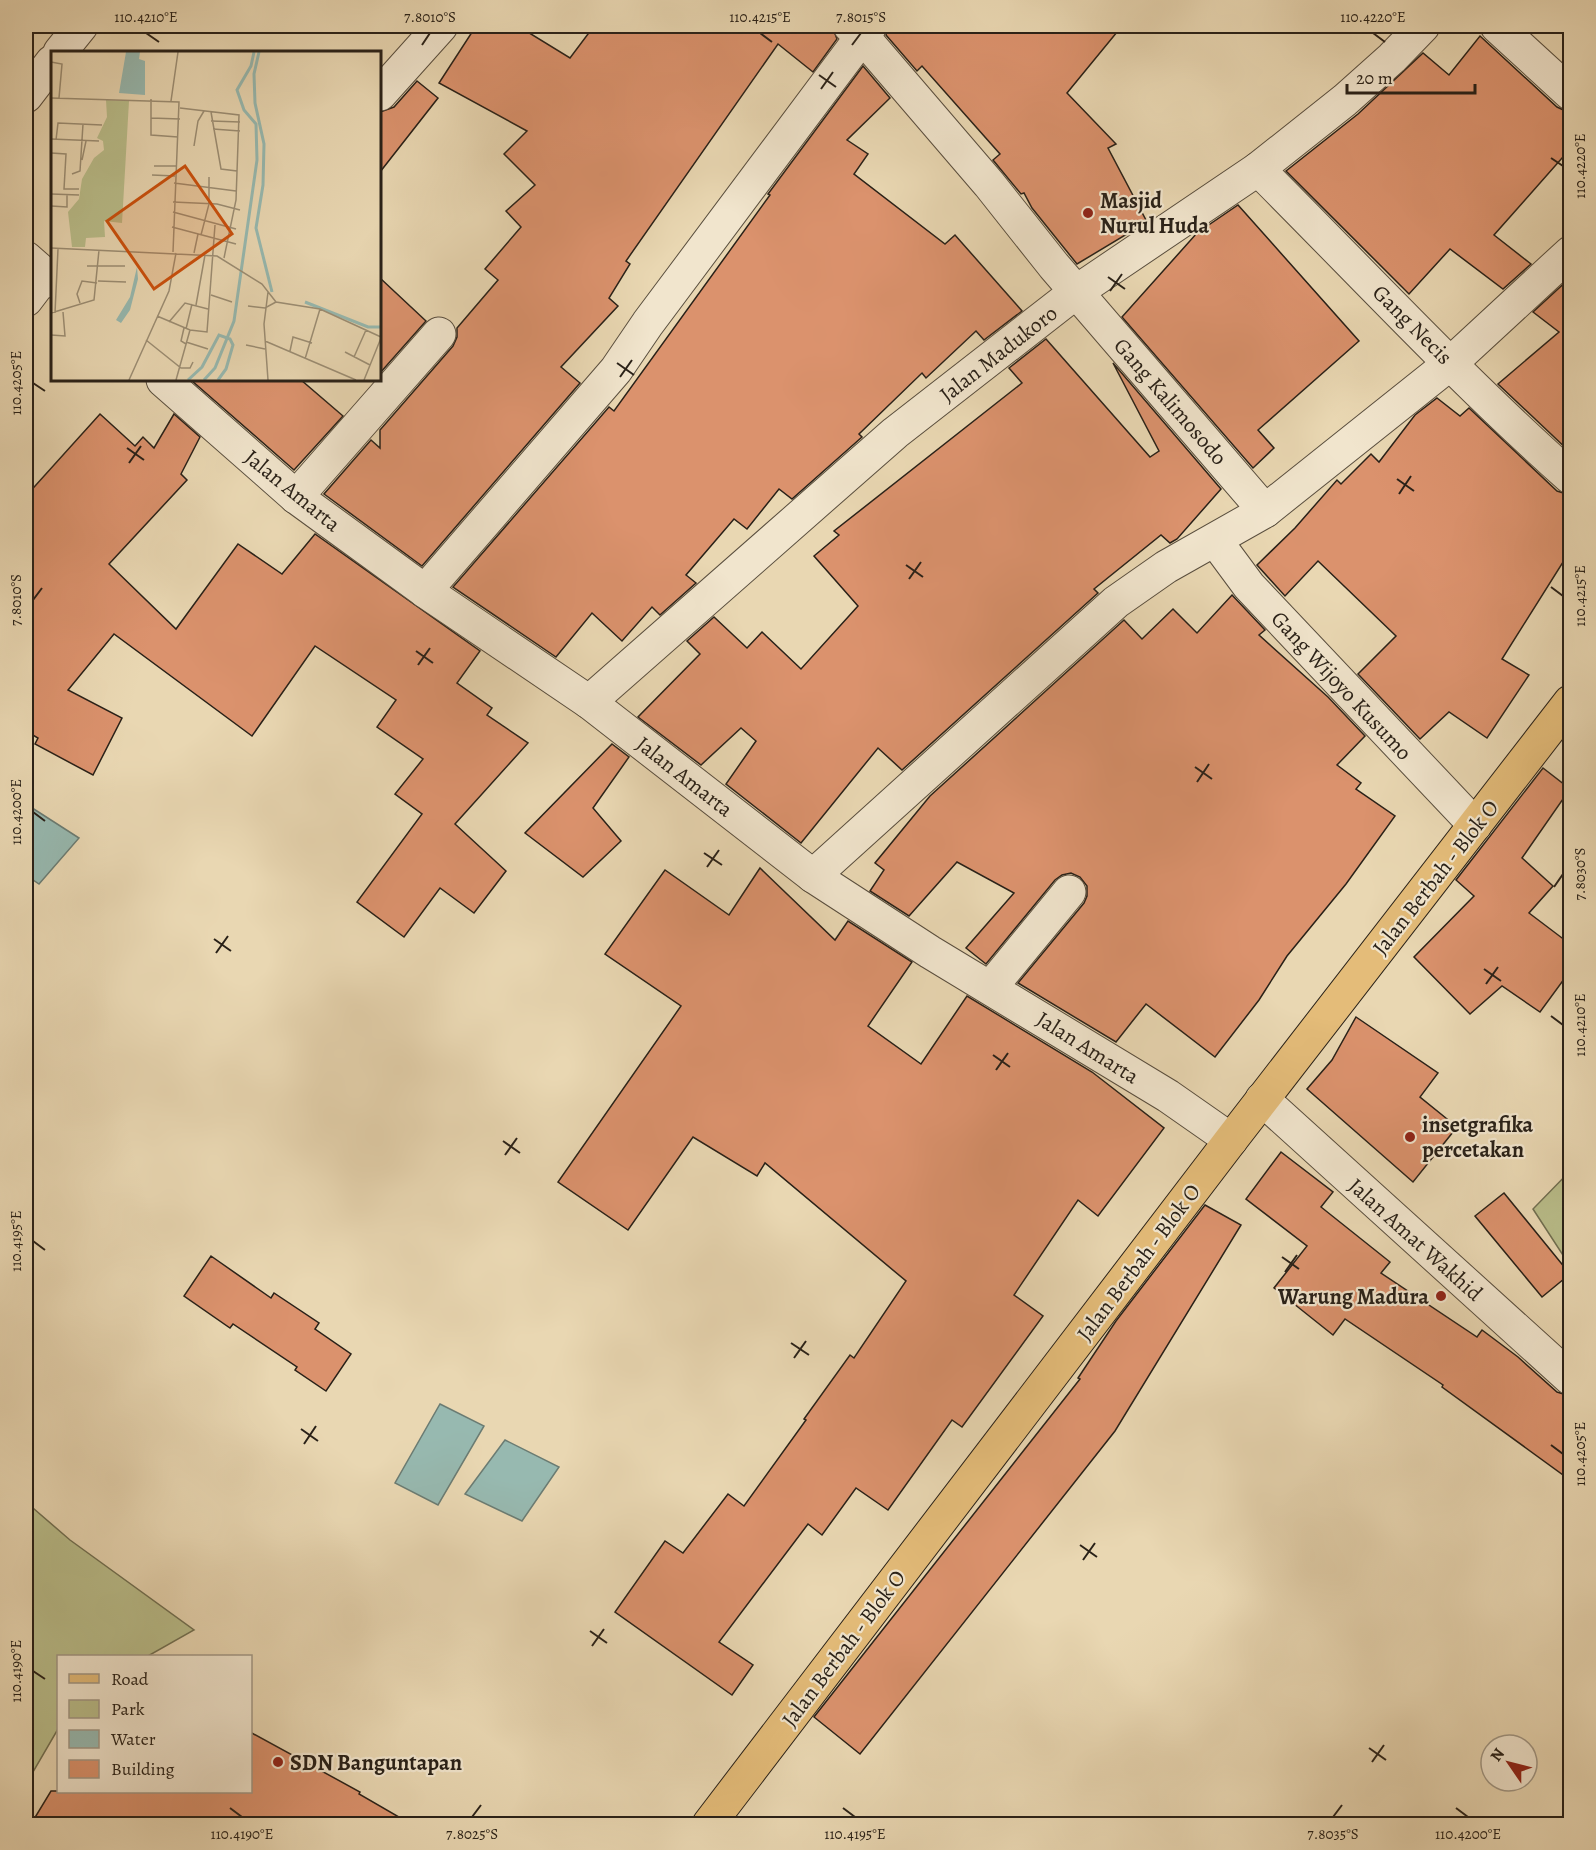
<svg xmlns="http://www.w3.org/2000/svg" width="1596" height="1850" font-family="Alegreya,serif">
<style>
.green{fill:#b9bd8a;stroke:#716f51;stroke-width:1.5}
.water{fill:#97b9b0;stroke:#6b7c73;stroke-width:1.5}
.building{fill:#db926d;stroke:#292118;stroke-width:1.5}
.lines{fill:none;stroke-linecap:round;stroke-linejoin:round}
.minor-casing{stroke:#594e3e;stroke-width:35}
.major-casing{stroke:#292118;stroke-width:35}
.minor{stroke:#f1e5cd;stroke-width:33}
.major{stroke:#e4bc79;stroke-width:33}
.ticks{fill:none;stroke:#292118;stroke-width:2}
.poi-dot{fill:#8f2418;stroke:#f1e5cd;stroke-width:2}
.labels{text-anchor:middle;stroke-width:4.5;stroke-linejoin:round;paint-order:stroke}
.poi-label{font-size:22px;font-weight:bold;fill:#292118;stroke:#f1e5cd;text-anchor:start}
.street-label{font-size:22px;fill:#292118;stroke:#f1e5cd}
.inset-river{fill:none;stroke:#97b9b0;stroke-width:3}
.inset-road{fill:none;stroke:#9c8e74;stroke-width:1.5}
.view{fill:#cb510e;fill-opacity:0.15;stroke:#cb510e;stroke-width:3}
.inset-edge{fill:none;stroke:#292118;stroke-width:3}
.neatline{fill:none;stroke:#292118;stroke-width:2}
.ticks-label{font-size:15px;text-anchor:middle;fill:#292118}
</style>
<rect width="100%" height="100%" fill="#e9d7b2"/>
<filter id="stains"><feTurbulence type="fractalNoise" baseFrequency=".00333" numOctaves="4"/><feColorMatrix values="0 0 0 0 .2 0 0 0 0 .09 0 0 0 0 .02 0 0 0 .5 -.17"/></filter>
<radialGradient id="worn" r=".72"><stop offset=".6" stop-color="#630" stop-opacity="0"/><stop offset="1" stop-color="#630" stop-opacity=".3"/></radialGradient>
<g class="green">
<path d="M1570 1171V1266L1533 1209Z"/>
<path d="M26 1502 70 1540 194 1630 148 1656H58V1729L26 1784Z"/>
</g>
<g class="water">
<path d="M26 804 79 838 39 884 26 875Z"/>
<path d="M440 1404 484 1426 438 1505 395 1483Z"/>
<path d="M505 1440 559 1467 522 1521 465 1494Z"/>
</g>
<g class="building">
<path d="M476 26H518L570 58 594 26H832L837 39 813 72 778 44 626 261 630 264 609 298 618 306 561 367 580 383 422 566 324 494 371 440 380 448V430L453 346 457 337V328L498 280 485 269 521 227 506 211 535 185 504 154 527 131 439 83Z"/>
<path d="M888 26H1122L1067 93 1116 144 1108 148 1147 222 1077 264 1032 208 1024 193 1021 194 993 160 1000 154 922 66 917 71 886 35Z"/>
<path d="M1480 36 1557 107 1570 113V149L1494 235 1531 264 1503 289 1450 249 1409 294 1286 171 1358 114 1423 53 1449 75Z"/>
<path d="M863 66 890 98 847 140 868 154 854 174 945 244 955 235 1022 311 984 340 976 331 926 378 922 373 859 434 862 437 792 499 779 489 747 529 734 519 686 575 696 583 660 615 652 607 622 641 592 613 556 657 453 587 609 407 614 411 770 195 768 194Z"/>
<path d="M417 81 438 98 380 172V112L394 107Z"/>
<path d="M1238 205 1359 341 1258 430 1274 448 1253 468 1122 317 1197 233Z"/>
<path d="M380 278 426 321 380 373Z"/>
<path d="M1570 278V452L1498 384 1559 332 1533 312Z"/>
<path d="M1046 339 1150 457 1159 451 1113 363 1221 489 1177 539 1170 543 1161 535 1094 589 1098 593 902 770 878 748 801 843 726 784 756 741 741 728 701 765 638 717 700 654 687 641 714 617 747 648 762 632 801 669 858 606 814 556 839 535 834 531 1022 383 1009 368Z"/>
<path d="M191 380H301L343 416 294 470Z"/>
<path d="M1437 398 1460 416 1469 408 1557 491 1570 495V551L1502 659 1529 675 1487 738 1449 712 1420 739 1358 674 1396 636 1318 561 1285 596 1257 565 1295 528 1337 480 1341 484 1371 454 1379 462 1415 415Z"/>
<path d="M100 414 135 446 143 437 154 448 174 414 200 437 181 474 187 480 109 564 176 629 238 544 282 574 315 534 480 651 457 683 492 708 487 715 528 743 455 824 506 871 474 913 440 888 404 937 357 902 422 814 395 794 423 759 377 727 396 700 315 646 252 736 114 634 68 690 122 718 93 775 35 744 38 738 26 731V496Z"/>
<path d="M1232 595 1265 630 1259 635 1328 697 1365 736 1337 765 1361 783 1356 789 1395 816 1346 884 1287 956 1259 1000 1215 1057 1146 1004 1116 1042 1018 983 1084 903 1087 896V886L1080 877 1071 873 1062 875 1055 880 986 964 966 948 1014 893 957 862 909 916 870 891 884 870 875 863 930 796 1124 620 1142 639 1173 609 1197 633Z"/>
<path d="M612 744 629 757 593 808 621 841 583 877 525 833Z"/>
<path d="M1543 768 1570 789 1522 858 1553 886 1529 913 1570 944V971L1540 1012 1502 986 1470 1014 1414 957 1474 896 1456 880Z"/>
<path d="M760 868 835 940 848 921 912 962 868 1026 921 1064 967 996 1092 1072 1164 1128 1098 1216 1078 1200 1014 1295 1043 1316 962 1427 952 1420 888 1510 856 1488 822 1535 808 1524 719 1642 753 1665 732 1695 615 1612 665 1541 683 1553 728 1494 744 1506 806 1420 804 1419 850 1355 854 1358 906 1281 765 1163 757 1176 693 1137 628 1230 558 1182 681 1006 605 954 665 870 729 915Z"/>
<path d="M1356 1017 1438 1073 1420 1097 1457 1127 1413 1182 1307 1089 1332 1060Z"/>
<path d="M1281 1152 1333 1192 1321 1207 1390 1262 1381 1273 1477 1337 1482 1330 1518 1357 1557 1392 1570 1396V1480L1442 1387 1443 1385 1345 1319 1333 1335 1274 1288 1307 1246 1246 1199Z"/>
<path d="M1504 1193 1570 1274 1542 1297 1475 1216Z"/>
<path d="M1205 1205 1241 1225 1115 1431 860 1754 814 1717 1080 1379 1078 1378 1116 1321Z"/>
<path d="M211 1256 271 1298 274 1293 319 1323 315 1329 351 1354 326 1391 295 1370 297 1367 233 1324 230 1328 184 1296Z"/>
<path d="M250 1732 360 1792 359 1794 411 1824H31L51 1791H250Z"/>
</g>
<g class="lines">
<defs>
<g id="minor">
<path d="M850 26 862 36 989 184 1054 266 1265 511"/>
<path d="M1497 26 1570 93"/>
<path d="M60 52 81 26"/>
<path d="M380 94 441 26"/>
<path d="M26 96 52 62"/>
<path d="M1258 169C1361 272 1461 380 1570 477"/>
<path d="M26 258 52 281"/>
<path d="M26 300 45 275"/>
<path d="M163 380 296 497 425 591 589 702 813 876 930 952 1168 1096 1231 1140"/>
<path d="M296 497 439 334"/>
<path d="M1215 540 1249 586 1475 825"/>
<path d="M425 591 616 370 648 323 870 26"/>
<path d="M589 702 895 433 1076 292 1258 169 1345 100 1392 58 1423 26"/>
<path d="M813 876 1116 602 1166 567 1265 511 1452 362 1570 253"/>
<path d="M991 987 1069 892"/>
<path d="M1262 1099 1570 1378"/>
</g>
<path id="major" d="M709 1824 1231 1140 1570 702"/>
</defs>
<use href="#minor" class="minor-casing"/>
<use href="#major" class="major-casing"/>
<use href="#minor" class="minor"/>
<use href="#major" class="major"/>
</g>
<path class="ticks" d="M146 33 159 42M760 33 772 42M1373 33 1385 42M422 45 430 33M852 45 861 33M819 75 836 87M821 89 833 72M1551 158 1563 166M1108 277 1125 289M1110 291 1122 274M617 363 634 375M620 377 632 360M33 383 45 391M127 448 144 460M129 463 141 446M1397 479 1414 491M1399 494 1411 476M906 565 923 577M909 579 921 562M1551 587 1563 596M33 600 42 588M416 651 433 663M418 665 430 648M1195 767 1212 779M1197 782 1209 764M33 812 45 821M704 853 722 865M707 867 719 850M1554 887 1563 874M214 939 231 951M216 953 228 936M1484 969 1501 981M1486 984 1498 967M1551 1016 1563 1025M993 1055 1010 1067M996 1070 1008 1053M503 1141 520 1153M505 1155 517 1138M33 1241 45 1250M1282 1257 1299 1269M1285 1272 1297 1255M791 1343 809 1355M794 1358 806 1341M301 1429 318 1441M304 1444 316 1426M1551 1445 1563 1454M1080 1545 1097 1557M1083 1560 1095 1543M590 1631 607 1643M592 1646 604 1629M33 1671 45 1679M1369 1748 1386 1760M1372 1762 1384 1745M230 1808 242 1817M843 1808 855 1817M1456 1808 1468 1817M472 1817 481 1805M1333 1817 1342 1805"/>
<g class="poi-dot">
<circle cx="1088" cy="213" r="6"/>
<circle cx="1410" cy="1137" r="6"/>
<circle cx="1441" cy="1296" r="6"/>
<circle cx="278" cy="1762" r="6"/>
</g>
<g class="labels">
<g class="poi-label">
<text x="1100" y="208">Masjid<tspan x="1100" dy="25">Nurul Huda</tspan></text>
<text x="1422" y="1132">insetgrafika<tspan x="1422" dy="25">percetakan</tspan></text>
<text x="1429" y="1304" text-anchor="end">Warung Madura</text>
<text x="290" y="1770">SDN Banguntapan</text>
</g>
<g class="street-label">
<text transform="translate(1413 324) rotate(45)" y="8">Gang Necis</text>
<text transform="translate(998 353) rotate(-38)" y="8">Jalan Madukoro</text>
<text transform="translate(1171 401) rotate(49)" y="8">Gang Kalimosodo</text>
<text transform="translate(293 490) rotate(39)" y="8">Jalan Amarta</text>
<text transform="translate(1342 685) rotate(47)" y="8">Gang Wijoyo Kusumo</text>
<text transform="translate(685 776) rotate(38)" y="8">Jalan Amarta</text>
<text transform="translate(1435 877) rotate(-52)" y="8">Jalan Berbah - Blok O</text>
<text transform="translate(1088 1047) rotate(32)" y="8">Jalan Amarta</text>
<text transform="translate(1416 1239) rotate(42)" y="8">Jalan Amat Wakhid</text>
<text transform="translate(1138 1262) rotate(-53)" y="8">Jalan Berbah - Blok O</text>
<text transform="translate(843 1648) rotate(-53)" y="8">Jalan Berbah - Blok O</text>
</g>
</g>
<g transform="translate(51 51)">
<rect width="330" height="330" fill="#e9d7b2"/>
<path d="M55 49 78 50 71 172 53 170 54 186 35 187 34 196H21L17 161 28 148 31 128 43 107 53 99 52 90 46 87 56 66Z" fill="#b9bd8a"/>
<path d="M75 1H89L88 8 94 10V44L68 42ZM86 216 87 228 79 259 70 272 65 269 79 246Z" fill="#97b9b0"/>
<path class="inset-river" d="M208 1 203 23 204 52 213 93 212 134 205 177 221 241M254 251 317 276H330M137 329 151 316 168 284 179 288 182 294 175 318 167 329M153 329 164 317 183 270 206 109 205 73 193 59 186 39 200 15 203 1"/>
<path class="inset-road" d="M0 11 11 13 8 47M0 47 128 51 122 201M100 48V84L127 86M120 50 127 1M129 57 188 64 185 149 173 207M160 61 170 118 186 120M100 67 129 68M160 70 189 71M162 78 189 80M0 88 48 90M5 89 7 72 51 74M143 95 147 70 153 60M0 102 15 103 13 138H28M31 109 35 90M103 115H125M21 123 29 120 32 73M101 124 124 125M123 132 185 140M0 143 28 144M122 151 166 153 189 159M0 155 16 156V144M122 161 185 178M121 176 185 193M150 184 158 153V126M0 197 166 205 211 233 225 251 269 258 330 286M143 202 147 183M36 215H74M47 230 75 231M217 241 213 273 217 329M160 244 181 251M29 252 26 243 31 230 46 232M145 254 154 204M197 255 214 257 225 251M0 262 43 249 48 199M4 262 7 198M106 265 139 279 156 281 164 174M118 271 134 252 157 258M133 277 130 290 135 293M135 278 141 253M0 284 14 285 12 261M95 289 130 317H139L142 311M214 290 305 329M135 291 157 298M195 294 214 298M239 300 242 286 261 292M294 301 319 314M303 306 315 279M254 308 269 258M78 329 118 240 125 202M125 329 139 279M313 329 330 287"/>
<path class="view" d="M134 115 181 183 103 238 56 170Z"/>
<rect width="330" height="330" class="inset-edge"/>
</g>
<rect width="1596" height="1850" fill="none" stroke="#e9d7b2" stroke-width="66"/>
<rect x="57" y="1655" width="195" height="138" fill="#f1e5cd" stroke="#a19785" stroke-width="1.5"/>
<rect x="69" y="1674" width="30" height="9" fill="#e4bc79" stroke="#a19785" stroke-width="1.5"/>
<text x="111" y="1685" font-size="18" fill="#292118">Road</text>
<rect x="69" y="1700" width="30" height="18" fill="#b9bd8a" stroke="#a19785" stroke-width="1.5"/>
<text x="111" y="1715" font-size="18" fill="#292118">Park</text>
<rect x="69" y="1730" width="30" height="18" fill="#97b9b0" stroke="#a19785" stroke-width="1.5"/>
<text x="111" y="1745" font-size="18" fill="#292118">Water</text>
<rect x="69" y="1760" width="30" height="18" fill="#db926d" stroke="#a19785" stroke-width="1.5"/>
<text x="111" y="1775" font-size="18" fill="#292118">Building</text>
<g transform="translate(1509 1763) rotate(305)"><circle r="28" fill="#f1e5cd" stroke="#a19785" stroke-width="1.5"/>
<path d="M0-4.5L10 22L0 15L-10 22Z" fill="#8f2418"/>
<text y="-9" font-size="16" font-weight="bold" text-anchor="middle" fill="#292118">N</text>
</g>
<path d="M1347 84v9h128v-9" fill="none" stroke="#292118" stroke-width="3"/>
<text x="1356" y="84" font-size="18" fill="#292118" stroke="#f1e5cd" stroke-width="4.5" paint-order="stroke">20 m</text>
<rect x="33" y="33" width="1530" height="1784" class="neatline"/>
<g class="ticks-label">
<text x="146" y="22">110.4210°E</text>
<text x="430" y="22">7.8010°S</text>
<text x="760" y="22">110.4215°E</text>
<text x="861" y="22">7.8015°S</text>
<text x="1373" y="22">110.4220°E</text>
<text transform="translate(1580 166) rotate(-90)" y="5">110.4220°E</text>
<text transform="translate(16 383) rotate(-90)" y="5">110.4205°E</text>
<text transform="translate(1580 596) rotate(-90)" y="5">110.4215°E</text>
<text transform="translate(16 600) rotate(-90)" y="5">7.8010°S</text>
<text transform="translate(16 812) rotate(-90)" y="5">110.4200°E</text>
<text transform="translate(1580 874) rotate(-90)" y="5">7.8030°S</text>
<text transform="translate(1580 1025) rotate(-90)" y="5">110.4210°E</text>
<text transform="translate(16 1241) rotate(-90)" y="5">110.4195°E</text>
<text transform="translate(1580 1454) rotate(-90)" y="5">110.4205°E</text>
<text transform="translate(16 1671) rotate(-90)" y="5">110.4190°E</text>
<text x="242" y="1839">110.4190°E</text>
<text x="472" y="1839">7.8025°S</text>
<text x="855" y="1839">110.4195°E</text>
<text x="1333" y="1839">7.8035°S</text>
<text x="1468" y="1839">110.4200°E</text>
</g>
<rect width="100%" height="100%" filter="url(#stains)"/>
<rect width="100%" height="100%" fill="url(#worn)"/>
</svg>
